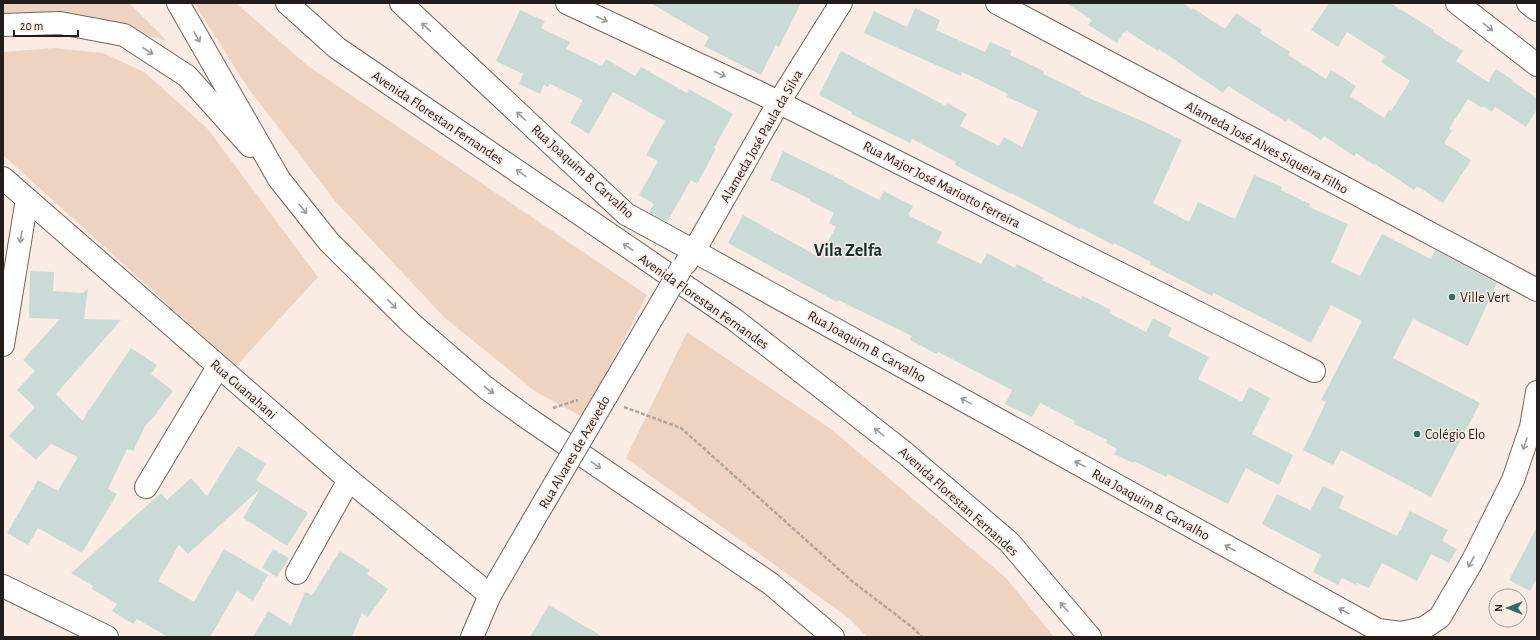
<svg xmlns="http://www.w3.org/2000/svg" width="1540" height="640" font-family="'Alegreya Sans',sans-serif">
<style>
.green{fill:#eed3c1}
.building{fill:#cadbd7}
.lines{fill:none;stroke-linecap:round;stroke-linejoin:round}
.minor-casing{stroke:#71665e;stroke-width:24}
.highway-casing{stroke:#71665e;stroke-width:24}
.path{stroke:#afa49e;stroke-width:2.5;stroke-dasharray:4 2;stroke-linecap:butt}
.minor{stroke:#fff;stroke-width:22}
.highway{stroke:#fff;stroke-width:22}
.minor-bridge-casing{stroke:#71665e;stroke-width:24;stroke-linecap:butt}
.minor-bridge{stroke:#fff;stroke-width:22}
.oneway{stroke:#9c9a98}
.poi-dot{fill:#296f65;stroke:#faece4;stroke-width:1.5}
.labels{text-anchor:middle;stroke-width:3;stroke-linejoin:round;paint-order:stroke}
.street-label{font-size:14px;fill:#231e1b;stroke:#faece4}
.poi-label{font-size:14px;fill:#231e1b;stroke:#faece4;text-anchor:start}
.district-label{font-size:18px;font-weight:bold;fill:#10312c;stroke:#faece4}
</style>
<rect width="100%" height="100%" fill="#faece4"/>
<g class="green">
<path d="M3 3H129L167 41 85 20H3Z"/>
<path d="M194 3H236L308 66 647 295 583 417 536 392 445 318 336 202 248 88Z"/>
<path d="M54 48 103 53 144 72 207 128 318 277 236 366 3 155V52Z"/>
<path d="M687 332 831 429 1006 578 1054 637H867L850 619 626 458Z"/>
</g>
<g class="building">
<path d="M650 3H801L779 47 776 45 761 75 704 46 709 37Z"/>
<path d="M1066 3H1182L1192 9 1193 8 1225 29 1236 13 1262 30 1260 33 1290 52 1288 55 1326 79 1331 70 1356 86 1350 96 1384 118 1389 110 1391 111 1410 81 1381 62 1385 56 1347 32 1338 47 1311 30 1329 3H1390L1434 30 1433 32 1463 51 1456 61 1488 82 1496 69 1513 80 1512 81 1537 98V109L1526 127 1495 107 1492 112 1483 106 1482 108 1468 99 1449 129 1452 131 1444 143 1471 160 1443 203 1417 186 1414 190 1375 164 1374 165 1356 153 1354 156 1324 136 1321 140 1288 119 1286 122 1228 86 1223 93 1159 49 1158 51 1127 31 1125 33 1124 32 1117 43 1088 25 1092 20Z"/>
<path d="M915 8 940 20 936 30 985 52 990 42 1012 51 1010 55 1044 71 1043 74 1081 92 1080 94 1149 124 1182 140 1153 203 1189 222 1198 202 1235 219 1254 175 1282 187 1281 190 1310 204 1309 207 1348 224 1331 262 1360 276 1382 234 1431 259 1435 250 1497 283 1468 346 1413 319 1393 358 1480 403 1431 497 1341 450 1333 465 1303 450 1326 402 1321 400 1362 321 1331 305 1311 343 1214 293 1212 296 1150 264 1151 262 1114 243 1113 245 1081 228 1080 229 1011 193V194L976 176 955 165 956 162 912 139 910 143 851 114 852 112 819 95 841 51 946 106 947 103 967 114 960 126 999 146 1004 137 1022 147 1038 111 1007 97 1008 94 962 72 961 76 864 33 874 11 907 27Z"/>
<path d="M520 10 545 21 541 28 570 42 566 49 602 66 606 59 635 76 641 67 687 93 689 89 733 114 714 148 716 149 697 184 691 180 667 222 649 212 654 204 639 195 658 161 646 155 665 121 613 92 589 134 570 123 583 100 550 84 548 87 544 85 540 94 519 84 523 74 496 61Z"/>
<path d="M783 151 844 181V182L879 200 884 191 913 206 908 215 942 232 937 243 981 264 987 253 1015 268 1017 264 1044 278 1042 280 1081 299 1083 296 1111 310 1109 313 1146 332 1153 318 1172 328 1168 336 1209 357 1198 379 1242 402 1249 387 1270 398 1252 434 1293 455 1279 485 1246 468 1228 504 1168 474 1166 477 1134 461 1133 463 1114 454 1117 449 1106 443 1107 440 1074 424 1075 421 1040 403 1032 417 1005 404 1012 390 938 352 937 354 910 340 912 336 838 300 837 302 728 243 743 215 819 257 836 227 829 223 834 213 810 201V199L770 180Z"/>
<path d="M30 271 54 272 53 291 83 293 88 288 84 319 121 320 56 394 83 421 89 408 90 409 131 348 157 365 151 374 173 391 157 412H158L145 426 133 451 127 449 108 489 117 494 82 553 38 528 28 545 7 533 38 480 58 491 78 457 51 444 36 460 9 436 35 407 17 390 35 371 23 360 60 319 29 318Z"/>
<path d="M238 446 266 464 256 480 308 513 287 546 243 518 260 489 188 554 179 545 158 581 194 602 224 549 268 575 253 601 237 591 210 637H168L137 619 133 624 112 611 117 604 92 589 93 586 71 573 161 493 167 500 191 478 207 496Z"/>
<path d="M1323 486 1344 496 1339 508 1397 536 1410 511 1448 530 1442 541 1457 549 1449 563 1431 554 1417 581 1382 563 1369 588 1357 583 1356 585 1342 578 1338 585 1313 572 1321 555 1262 524 1277 494 1310 510Z"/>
<path d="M1537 527V578L1530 591 1509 580Z"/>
<path d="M273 549 289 558 277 577 262 568Z"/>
<path d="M340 551 370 570 367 574 388 589 368 617 362 613 352 637H253L268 611 291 625 305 592 312 595Z"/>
<path d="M549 605 603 637H530Z"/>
</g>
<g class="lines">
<defs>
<g id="minor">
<path d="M401 3 626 214 694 251 1378 630 1401 633 1424 628 1440 617 1473 560 1513 480 1531 427 1537 392"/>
<path d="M567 3 758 92 1314 371"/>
<path d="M997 3 1537 290"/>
<path d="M1457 3 1537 65"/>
<path d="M1528 3 1537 10"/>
<path d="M3 178 349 480 490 595"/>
<path d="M686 263 694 251 779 102 841 3"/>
<path d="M3 345 27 199"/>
<path d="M146 487 218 367"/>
<path d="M297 573 349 480"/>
<path d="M3 586 107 637"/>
<path d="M472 637 490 595 533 521"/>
</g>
<g id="highway">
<path d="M178 3 279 179 329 242 412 324 485 387 526 417 771 584 833 637"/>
<path d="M287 3 337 48 735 320 905 453 1009 542 1090 637"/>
<path d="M3 25 60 23 124 35 187 76 250 146"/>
</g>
</defs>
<use href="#minor" class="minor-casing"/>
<use href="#highway" class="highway-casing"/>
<g class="path">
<path d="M624 407 681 428 853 582 912 627 922 637"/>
<path d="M553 408 578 400"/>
</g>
<use href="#minor" class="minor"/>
<use href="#highway" class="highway"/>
<defs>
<path id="minor-bridge" d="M533 521 681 269"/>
</defs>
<use href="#minor-bridge" class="minor-bridge-casing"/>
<use href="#minor-bridge" class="minor-bridge"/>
</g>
<defs><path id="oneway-shaft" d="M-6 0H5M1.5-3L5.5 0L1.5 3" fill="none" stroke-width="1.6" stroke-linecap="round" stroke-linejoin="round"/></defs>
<g class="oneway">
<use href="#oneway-shaft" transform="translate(602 19) rotate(25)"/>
<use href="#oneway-shaft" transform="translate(426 27) rotate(-137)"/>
<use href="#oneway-shaft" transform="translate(1488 27) rotate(38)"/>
<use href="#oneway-shaft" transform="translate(197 37) rotate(60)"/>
<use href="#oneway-shaft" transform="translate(148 51) rotate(33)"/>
<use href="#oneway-shaft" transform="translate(720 74) rotate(25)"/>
<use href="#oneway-shaft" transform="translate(521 116) rotate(-137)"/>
<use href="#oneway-shaft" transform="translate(521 173) rotate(-146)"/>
<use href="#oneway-shaft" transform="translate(303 209) rotate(52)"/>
<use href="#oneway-shaft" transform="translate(21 237) rotate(99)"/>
<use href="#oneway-shaft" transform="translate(628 247) rotate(-146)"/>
<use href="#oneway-shaft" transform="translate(392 304) rotate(45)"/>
<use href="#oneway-shaft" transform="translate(489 390) rotate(37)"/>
<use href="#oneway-shaft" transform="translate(966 401) rotate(-151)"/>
<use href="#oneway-shaft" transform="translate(879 432) rotate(-142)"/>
<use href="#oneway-shaft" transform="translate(1525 444) rotate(109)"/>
<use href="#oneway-shaft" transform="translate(1080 464) rotate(-151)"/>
<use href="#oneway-shaft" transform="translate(596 465) rotate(34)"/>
<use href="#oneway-shaft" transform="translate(1230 548) rotate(-151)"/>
<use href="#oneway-shaft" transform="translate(1471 562) rotate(119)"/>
<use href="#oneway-shaft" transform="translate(1064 607) rotate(-131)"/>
<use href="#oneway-shaft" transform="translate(1344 611) rotate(-151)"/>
</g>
<g class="poi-dot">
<circle cx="1452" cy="297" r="4"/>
<circle cx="1417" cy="434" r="4"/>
</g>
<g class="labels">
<g class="street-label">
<text transform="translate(438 117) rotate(34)" y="5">Avenida Florestan Fernandes</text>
<text transform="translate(761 136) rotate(-60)" y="5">Alameda José Paula da Silva</text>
<text transform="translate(1267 147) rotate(28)" y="5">Alameda José Alves Siqueira Filho</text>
<text transform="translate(583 171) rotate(42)" y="5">Rua Joaquim B. Carvalho</text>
<text transform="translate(942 184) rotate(27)" y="5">Rua Major José Mariotto Ferreira</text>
<text transform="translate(704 301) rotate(35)" y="5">Avenida Florestan Fernandes</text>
<text transform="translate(867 346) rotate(29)" y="5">Rua Joaquim B. Carvalho</text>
<text transform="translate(244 389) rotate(41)" y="5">Rua Guanahani</text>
<text transform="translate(574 452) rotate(-60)" y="5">Rua Alvares de Azevedo</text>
<text transform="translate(959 501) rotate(42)" y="5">Avenida Florestan Fernandes</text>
<text transform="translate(1151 504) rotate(29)" y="5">Rua Joaquim B. Carvalho</text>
</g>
<g class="poi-label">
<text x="1460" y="302">Ville Vert</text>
<text x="1425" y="439">Colégio Elo</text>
</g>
<g class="district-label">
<text x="848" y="256">Vila Zelfa</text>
</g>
</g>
<rect width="1540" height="640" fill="none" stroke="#231e1b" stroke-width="8"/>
<g transform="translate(1508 608) rotate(270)"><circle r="19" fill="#faece4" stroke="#a49a94"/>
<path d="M0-3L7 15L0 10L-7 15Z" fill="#296f65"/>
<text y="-6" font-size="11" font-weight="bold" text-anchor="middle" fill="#231e1b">N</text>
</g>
<path d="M14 30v6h64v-6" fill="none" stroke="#231e1b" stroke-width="2"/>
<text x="20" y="30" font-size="12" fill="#231e1b" stroke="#faece4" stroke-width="3" paint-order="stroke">20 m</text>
</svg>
